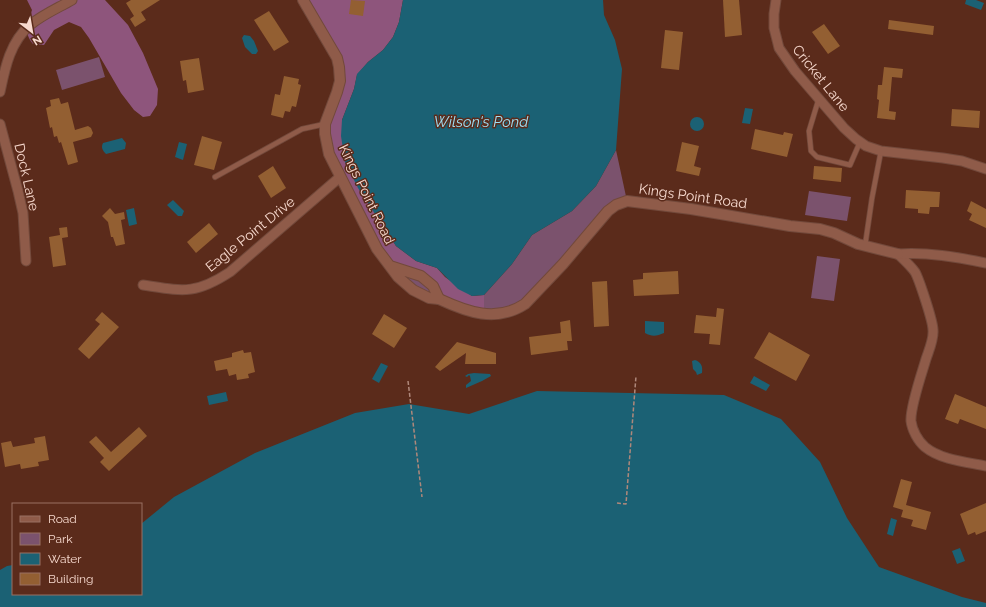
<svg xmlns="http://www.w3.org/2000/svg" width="986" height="607" font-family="Raleway,sans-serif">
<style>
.green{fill:#7b526d}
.forest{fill:#8e557c}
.water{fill:#1b6174}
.building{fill:#935f32}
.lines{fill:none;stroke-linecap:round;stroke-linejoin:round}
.service-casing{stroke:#72493b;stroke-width:6}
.minor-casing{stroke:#72493b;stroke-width:11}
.tertiary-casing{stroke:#72493b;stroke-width:12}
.secondary-casing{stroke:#72493b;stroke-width:12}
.path{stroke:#af887b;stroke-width:1.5;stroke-dasharray:4 2;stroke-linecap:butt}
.service{stroke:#8f5b49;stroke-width:4.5}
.minor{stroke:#8f5b49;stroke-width:9}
.tertiary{stroke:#8f5b49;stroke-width:10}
.secondary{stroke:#8f5b49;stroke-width:10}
.labels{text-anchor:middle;stroke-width:3;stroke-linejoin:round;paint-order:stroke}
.street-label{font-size:14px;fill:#f7d9ce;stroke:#5b2b1b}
.water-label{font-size:15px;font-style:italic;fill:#9de0f5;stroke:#5b2b1b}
</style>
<rect width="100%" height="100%" fill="#5b2b1b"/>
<g class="green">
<path d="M99 57 105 77 62 90 56 70Z"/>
<path d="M616 150 627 201 616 205 525 304 484 314V295L512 264 532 235 572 211 596 186Z"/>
<path d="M809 191 851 197 847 221 805 215Z"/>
<path d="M817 256 840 259 834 301 811 298Z"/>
<path d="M402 270 421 276 439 299 398 277Z"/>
</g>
<g class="forest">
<path d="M27 0H105L128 25 143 53 158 89 157 105 150 116 143 117 134 110 121 93 89 38 81 27 69 22 54 30 44 45 33 44C23 31 27 24 32 10Z"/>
<path d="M303 0H403L399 22 393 37 383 50 368 62 357 75 354 89 342 120 372 208 396 246 416 261 437 268 445 277 472 296 484 295V314L453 305 433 286 402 270 377 249 325 134 339 67Z"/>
</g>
<g class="water">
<path d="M403 0H603L604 15 615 40 622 69 616 150 596 186 572 211 532 235 512 264 484 295 472 296 458 289 437 268 416 261 396 246 358 188 345 162 341 136 342 120 354 89 357 74 368 62 383 50 393 37 399 22Z"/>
<path d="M966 0H976L984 3 981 10 965 4Z"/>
<path d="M244 35 250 36 254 41 258 51 256 54H252L245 47 242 38Z"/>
<path d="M745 108 753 109 750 124 742 123Z"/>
<circle cx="697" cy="124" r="7"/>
<path d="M122 138 126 143 125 149 106 154C102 150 101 147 103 143Z"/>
<path d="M179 142 187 144 183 160 175 157Z"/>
<path d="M173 200 184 211 182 216H178L167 205Z"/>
<path d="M134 208 137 224 129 226 126 210Z"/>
<path d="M645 321 664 322V333C657 336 652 337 645 333Z"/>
<path d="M695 360C701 362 703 366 702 373L697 375 696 372 693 369 692 361Z"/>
<path d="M381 363 388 366 379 383 372 379Z"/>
<path d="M474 373 490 374 491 376 482 381 466 388V385L471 381 470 376 469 375 467 377 465 376 468 374Z"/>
<path d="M754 376 770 385 766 391 750 383Z"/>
<path d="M537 391 724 395 781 419 820 462 847 518 879 567 962 597 986 603V607H0V570L7 566 13 565V594H141V524L174 497 255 453 355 413 409 404 469 414Z"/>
<path d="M226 392 228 401 209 405 207 396Z"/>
<path d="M891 518 897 520 893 536 887 534Z"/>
<path d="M960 548 965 561 957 564 952 551Z"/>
</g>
<g class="building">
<path d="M131 0H160L141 12 146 20 135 27 130 19 134 16 126 3Z"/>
<path d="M351 0 365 1 363 16 349 14Z"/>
<path d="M723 0H739L742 35 725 37Z"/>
<path d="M269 11 289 42 274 51 254 20Z"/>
<path d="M889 20 934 26 933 35 888 29Z"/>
<path d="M824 24 840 46 828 54 812 32Z"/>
<path d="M665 30 683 32 679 70 661 68Z"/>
<path d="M199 58 204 90 188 93 186 80 183 81 180 61Z"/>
<path d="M884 67 903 69 902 78 892 77 889 111 896 112 895 120 877 118 879 100 877 99 878 85H882Z"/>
<path d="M284 76 299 79 298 84 301 85 296 107 292 106 290 112 285 111 283 118 271 115 275 94 280 95Z"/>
<path d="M59 98 61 104 68 102 75 130 88 126 91 128 93 133 91 137 73 142 78 162 68 165 61 142 59 143 57 136 54 137 52 127 50 128 46 108 51 106 50 100Z"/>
<path d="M952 109 980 111 979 128 951 126Z"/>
<path d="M755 129 783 135 784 132 793 134 787 157 751 149Z"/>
<path d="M202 136 222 142 214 170 194 165Z"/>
<path d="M682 142 699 146 694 166 701 168 699 176 676 171Z"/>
<path d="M273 166 286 188 271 198 258 176Z"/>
<path d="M814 166 842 168 841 182 813 179Z"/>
<path d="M906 190 940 192 939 207H930L929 214 918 213V209L905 208Z"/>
<path d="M971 201 986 209V228L969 220 972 214 967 211Z"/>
<path d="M110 208 115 214 124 212 125 219 121 220 125 244 116 246 113 237H111L108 222 102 216Z"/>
<path d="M209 223 218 234 196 253 187 242Z"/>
<path d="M67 227 68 237 62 238 66 265 53 267 49 237 60 235 59 228Z"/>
<path d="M678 271 679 294 634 296 633 280 643 279V273Z"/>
<path d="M607 281 609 326 594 327 592 282Z"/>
<path d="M717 308 724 309 720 345 709 344 710 334 694 333 696 315 716 317Z"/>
<path d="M102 312 119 327 89 359 78 349 100 324 95 320Z"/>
<path d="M384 314 407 328 394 348 372 334Z"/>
<path d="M570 320 572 341H567L568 350 531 355 529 337 561 333 560 322Z"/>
<path d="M769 332 810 355 796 381 754 358Z"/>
<path d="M457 342 496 353V364H465L466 353 440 371 435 367Z"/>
<path d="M243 350 244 353 251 352 255 372 248 374 249 378 237 380 236 374 229 376 227 369 216 371 214 361 232 357V353Z"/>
<path d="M955 394 986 407V429L960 419 958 424 945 419Z"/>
<path d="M139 427 147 436 109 471 100 462 104 458 89 442 96 436 111 452Z"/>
<path d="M45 436 49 460 38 462 39 466 21 469 20 464 5 467 1 443 11 441 13 447 35 443 34 438Z"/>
<path d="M901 479 912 482 906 505 931 512 926 530 911 526 913 520 901 517 903 510 893 507Z"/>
<path d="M986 503V531L976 535 975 532 968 535 960 514Z"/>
</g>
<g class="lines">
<defs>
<g id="service">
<path d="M819 98 809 131 811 151 817 157 850 165 860 142"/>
<path d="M215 177 302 129 325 124"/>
<path d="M865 246 872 198 881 151"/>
</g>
<g id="minor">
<path d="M776 0 774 14V28L779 48 795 71 844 128 856 139 866 146 881 151 943 158 962 161 986 169"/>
<path d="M0 92C5 68 10 42 30 25 42 15 58 8 72 0"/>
<path d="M0 124 18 191 23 213 26 261"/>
<path d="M898 254C903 259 910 265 915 272 919 279 933 321 933 330 934 339 929 350 926 359 922 373 910 407 911 421 912 430 918 441 925 447 941 460 966 462 986 466"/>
<path d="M898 254C928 252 956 257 986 263"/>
<path d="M143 285C183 291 195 295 230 272L340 177"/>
</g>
<path id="tertiary" d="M439 299C467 312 496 323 525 304L563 264 608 211 616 205 627 201 691 209 790 226 820 229 834 233 858 244 898 254"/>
<path id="secondary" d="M303 0 337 58 339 67 340 81 337 92 325 124V134L329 154 377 249 398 277 413 290 429 298 439 299 433 286 421 276 390 266"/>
</defs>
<use href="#service" class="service-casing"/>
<use href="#minor" class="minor-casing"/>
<use href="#tertiary" class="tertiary-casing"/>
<use href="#secondary" class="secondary-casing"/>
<g class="path">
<path d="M408 381 422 497"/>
<path d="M617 503 626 504 636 376"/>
</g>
<use href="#service" class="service"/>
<use href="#minor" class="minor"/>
<use href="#tertiary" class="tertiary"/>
<use href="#secondary" class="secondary"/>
</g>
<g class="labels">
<g class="street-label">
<text transform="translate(821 78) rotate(51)" y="5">Cricket Lane</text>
<text transform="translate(27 177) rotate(77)" y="5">Dock Lane</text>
<text transform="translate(367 194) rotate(64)" y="5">Kings Point Road</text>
<text transform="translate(693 196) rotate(8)" y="5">Kings Point Road</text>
<text transform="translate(250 234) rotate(-39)" y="5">Eagle Point Drive</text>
</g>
<g class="water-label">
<text x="481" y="127">Wilson's Pond</text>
</g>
</g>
<rect x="12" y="503" width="130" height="92" fill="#5b2b1b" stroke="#997163"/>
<rect x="20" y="516" width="20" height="6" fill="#8f5b49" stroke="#997163"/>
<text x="48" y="523" font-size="12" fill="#f7d9ce">Road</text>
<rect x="20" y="533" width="20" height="12" fill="#7b526d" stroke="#997163"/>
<text x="48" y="543" font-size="12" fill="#f7d9ce">Park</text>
<rect x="20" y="553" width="20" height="12" fill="#1b6174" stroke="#997163"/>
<text x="48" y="563" font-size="12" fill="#f7d9ce">Water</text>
<rect x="20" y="573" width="20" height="12" fill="#935f32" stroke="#997163"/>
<text x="48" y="583" font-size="12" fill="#f7d9ce">Building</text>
<g transform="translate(32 32) rotate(149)" stroke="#5b2b1b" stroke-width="3" paint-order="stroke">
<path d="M0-3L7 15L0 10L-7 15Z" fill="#f7d9ce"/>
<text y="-6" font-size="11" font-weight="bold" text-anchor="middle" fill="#f7d9ce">N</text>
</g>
</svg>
